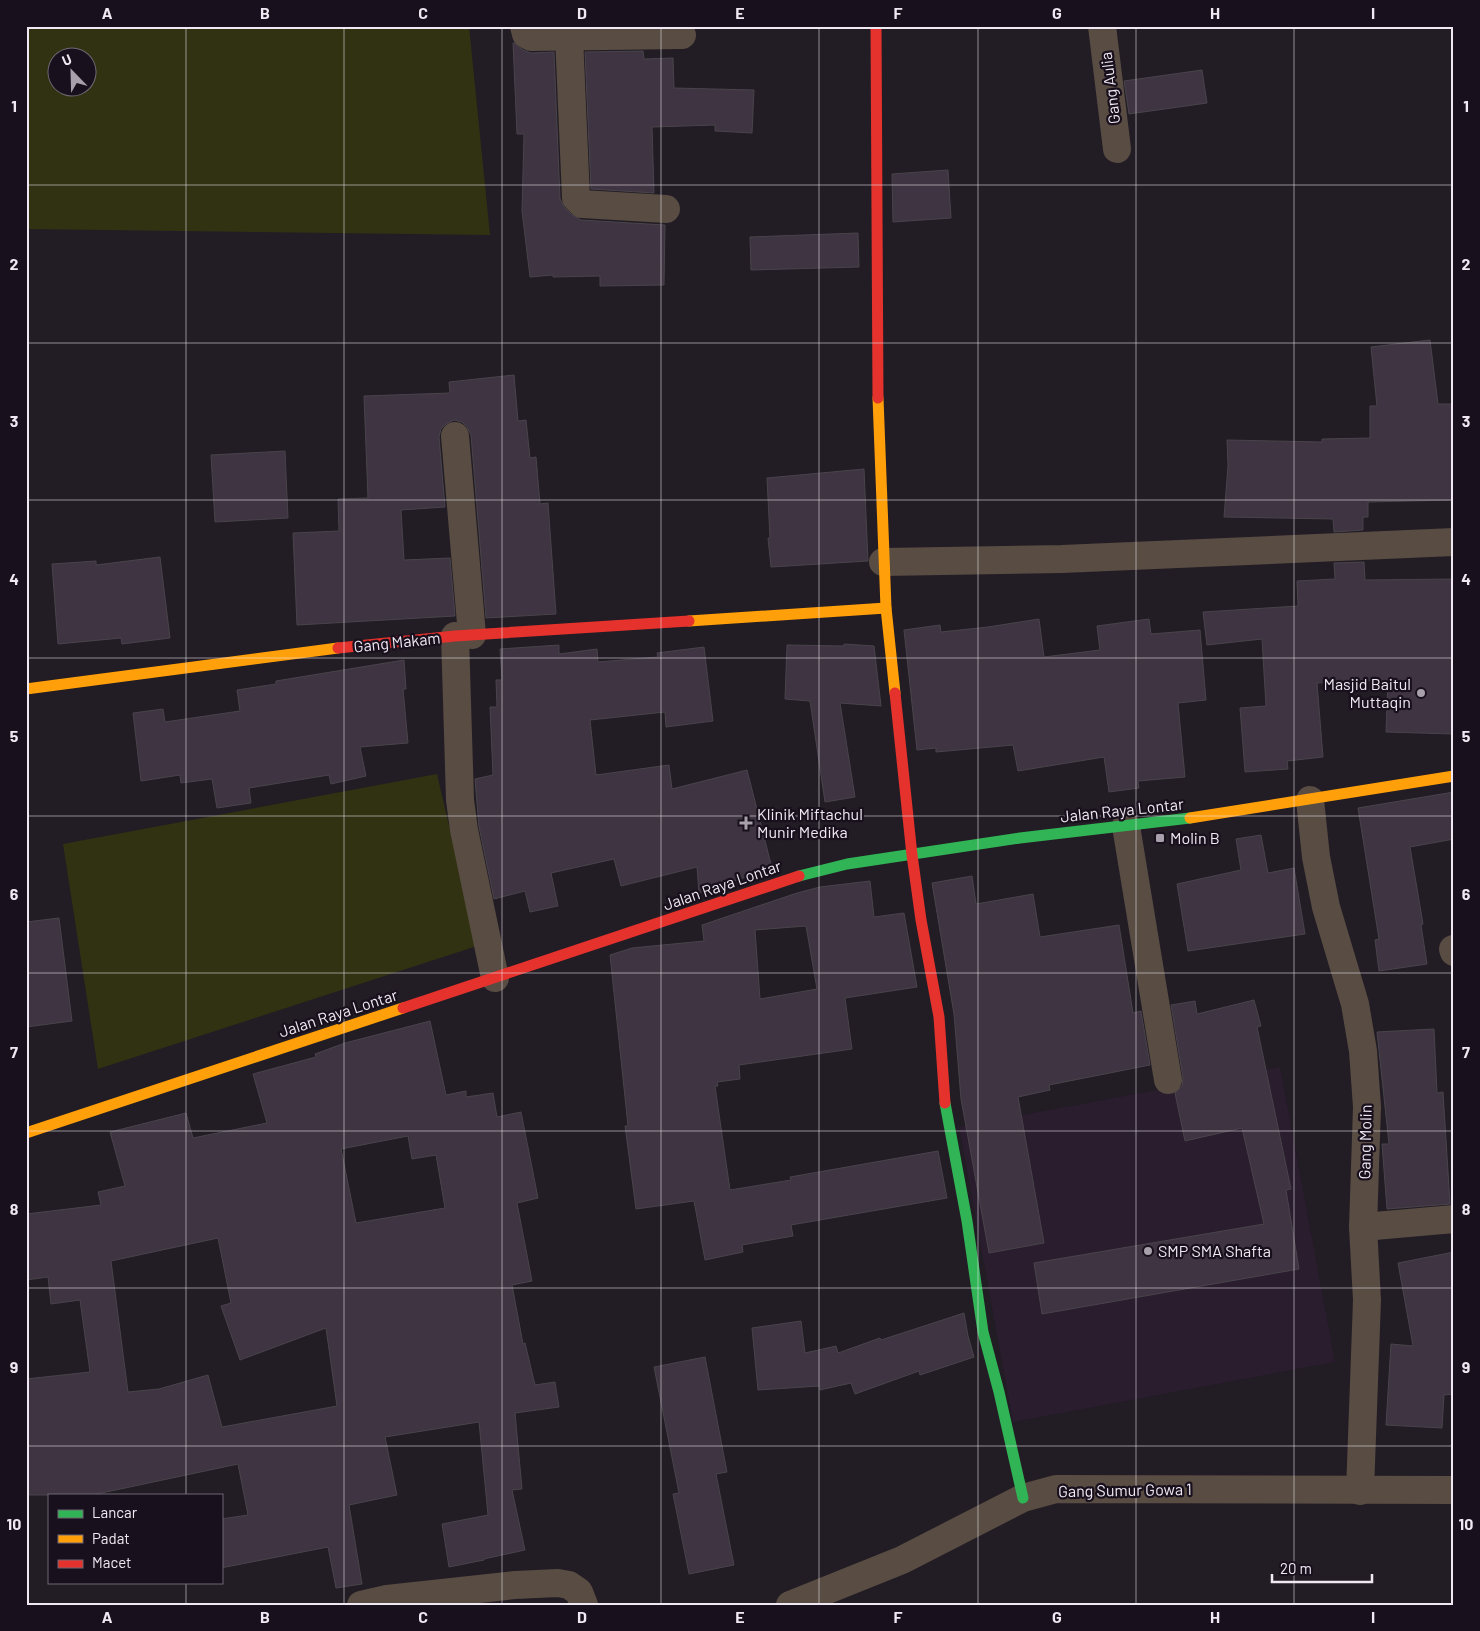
<svg xmlns="http://www.w3.org/2000/svg" width="1480" height="1631" font-family="Barlow,sans-serif">
<style>
.built{fill:#291d2e}
.green{fill:#313212;fill-rule:evenodd}
.building{fill:#3f3542;stroke:#49444b;fill-rule:evenodd}
.lines{fill:none;stroke-linecap:round;stroke-linejoin:round}
.street{stroke:#584c43;stroke-width:28}
.fast{stroke:#30b455;stroke-width:11}
.slow{stroke:#ff9f0a;stroke-width:11}
.jam{stroke:#e5322d;stroke-width:11}
.grid{fill:none;stroke:#f0e9f3;stroke-width:1;stroke-opacity:0.55}
.poi-dot{fill:#a8a1ab;stroke:#19101d;stroke-width:2}
.labels{text-anchor:middle;stroke-width:4.5;stroke-linejoin:round;paint-order:stroke}
.street-label{font-size:16px;fill:#f0e9f3;stroke:#19101d}
.poi-label{font-size:16px;fill:#f0e9f3;stroke:#19101d;text-anchor:start}
.neatline{fill:none;stroke:#f0e9f3;stroke-width:2}
.grid-label{font-size:16px;text-anchor:middle;font-weight:bold;fill:#f0e9f3}
</style>
<rect width="100%" height="100%" fill="#221c24"/>
<path class="built" d="M1280 1067 1335 1362 1013 1422 959 1127Z"/>
<g class="green">
<path d="M26 26H469L490 235 26 229ZM58 58H88V88H58Z"/>
<path d="M437 774 477 946 98 1069 63 844Z"/>
</g>
<g class="building">
<path d="M513 43H515L523 50 531 53 554 52 560 199 565 208 572 215 581 220 665 225 664 285 600 286V276L553 277V275L530 277 522 211 524 134H517Z"/>
<path d="M643 51 644 59 673 58 674 88 754 90 752 133 715 131V125L652 127 654 193 591 189 585 52Z"/>
<path d="M1202 70 1207 103 1129 114 1124 81Z"/>
<path d="M948 170 951 218 893 222 892 174Z"/>
<path d="M858 233 859 267 751 270 750 237Z"/>
<path d="M1430 340 1438 404H1454V500L1368 502V517H1363V530L1334 532 1333 519 1224 517 1228 466 1227 440 1322 442V439L1370 438V406H1377L1371 347Z"/>
<path d="M514 375 518 421 526 420 530 458 536 457 540 504 548 503 556 614 486 618 471 435 467 427 462 422 454 420 446 424 441 429 439 437 445 507 401 510 404 560 450 558 455 616 297 625 293 533 339 531 338 499 368 498 364 396 450 393 449 382Z"/>
<path d="M285 451 288 518 215 522 211 455Z"/>
<path d="M864 469 868 561 771 567 768 538H770L767 478Z"/>
<path d="M160 557 170 638 122 644 121 638 58 644 52 564 96 561V565Z"/>
<path d="M1364 562 1365 580 1454 579V734L1386 732 1388 680 1317 683 1323 757 1287 761 1288 769 1245 772 1240 708 1266 706 1262 639 1207 645 1203 612 1298 606 1297 581 1335 579 1334 563Z"/>
<path d="M1039 619 1044 657 1100 650 1097 626 1149 619 1151 634 1200 630 1206 700 1178 703 1185 777 1138 781 1139 788 1109 792 1104 757 1018 771 1013 745 936 752V748L917 750 904 630 940 625 941 632 988 627Z"/>
<path d="M844 644 874 646 881 706 840 703 855 797 825 802 810 701 785 699 787 645 844 646Z"/>
<path d="M559 645V654L597 649 598 662 658 657 657 653 704 647 713 721 666 727 665 712 590 720 596 775 669 765 672 789 747 770 772 868 699 893 697 867 621 886 614 859 551 873 558 906 530 912 525 891 494 899 479 827 475 779 493 775 490 707H497L496 680H502L500 649Z"/>
<path d="M404 660 406 689H403L408 743 360 747 366 776 331 784 329 775 249 788 251 803 217 808 212 779 181 783 180 775 141 781 133 713 163 709 165 722 240 711 237 690 276 684V681Z"/>
<path d="M1454 792V839L1410 847 1423 924 1421 925 1427 964 1379 971 1375 940 1379 939 1358 808Z"/>
<path d="M1261 835 1268 873 1294 868 1305 934 1188 951 1177 884 1241 870 1236 839Z"/>
<path d="M972 876 976 904 1033 894 1040 937 1119 925 1133 1013 1141 1011 1150 1065 1049 1085 1050 1090 1018 1097 1044 1243 989 1253 961 1099 954 1014 932 883Z"/>
<path d="M870 881 874 917 904 913 917 987 845 998 852 1049 739 1065 740 1079 717 1082 718 1086H715L730 1190 791 1180 790 1177 938 1151 947 1198 791 1225 793 1236 742 1245 743 1252 705 1260 694 1201 636 1209 625 1126H628L610 955 632 948 704 941 702 925 797 893 820 887ZM806 926 817 989 760 999 755 930Z"/>
<path d="M59 918 72 1021 26 1027V922Z"/>
<path d="M1254 1000 1261 1026 1257 1027 1291 1189 1286 1190 1299 1269 1042 1314 1034 1263 1264 1224 1242 1128 1185 1141 1175 1093 1182 1086 1183 1078 1171 1005 1195 1001 1197 1014Z"/>
<path d="M430 1021 446 1095 466 1091V1097L493 1093 497 1117 521 1112 538 1198 517 1203 532 1281 512 1285 523 1344 525 1343 535 1385 555 1382 559 1407 515 1413 522 1489 512 1490 525 1550 484 1559V1560L449 1567 442 1524 488 1515 479 1422 385 1437 397 1495 349 1505 362 1584 336 1588 328 1547 221 1568V1519L248 1515 238 1464 92 1495H26V1379L90 1372 80 1300 51 1304 48 1277 26 1280V1214L101 1205 98 1192 125 1186 110 1132 186 1113 193 1138 267 1123 253 1074 316 1057 315 1054 345 1043ZM408 1136 412 1159 436 1155 445 1208 356 1223 341 1149ZM218 1238 231 1303 221 1306 240 1360 326 1328 337 1406 222 1427 208 1375 159 1389 128 1392 111 1261Z"/>
<path d="M1434 1029 1437 1093 1443 1092 1450 1204 1387 1209 1382 1144H1389L1377 1032Z"/>
<path d="M1454 1252V1394L1444 1395 1442 1428 1386 1425 1391 1344 1413 1346 1398 1263Z"/>
<path d="M964 1313 968 1336 974 1357 920 1375 919 1371 855 1394 851 1383 820 1390V1386L758 1390 752 1328 801 1321 805 1353 836 1346 838 1353 880 1338 881 1340Z"/>
<path d="M705 1357 727 1472 716 1474 734 1565 689 1574 673 1494 679 1493 654 1367Z"/>
</g>
<g class="lines">
<g class="street">
<path d="M524 26 526 34 531 37 682 35"/>
<path d="M1102 26 1117 149"/>
<path d="M569 36 576 198 582 204 666 209"/>
<path d="M455 436 472 635"/>
<path d="M883 562 1062 559 1454 542"/>
<path d="M455 636 460 800 464 830 495 978"/>
<path d="M1310 800 1316 857 1326 907 1355 1004 1363 1051 1367 1107 1363 1227 1367 1300 1360 1491"/>
<path d="M1126 826 1168 1080"/>
<path d="M1453 949 1454 952"/>
<path d="M1363 1227 1454 1219"/>
<path d="M361 1605 387 1599 515 1585 558 1583 569 1585 579 1592 584 1605"/>
<path d="M790 1605 902 1560 1023 1498 1056 1489 1454 1490"/>
</g>
<g class="fast">
<path d="M799 876 847 864 1020 838 1190 818"/>
<path d="M945 1103 967 1221 983 1332 999 1392 1023 1498"/>
</g>
<g class="slow">
<path d="M878 398 886 608 895 693"/>
<path d="M689 621 886 608"/>
<path d="M26 689 338 648"/>
<path d="M1190 818 1454 776"/>
<path d="M26 1133 403 1008"/>
</g>
<g class="jam">
<path d="M876 26 878 398"/>
<path d="M338 648 455 636 689 621"/>
<path d="M895 693 912 855 921 920 939 1017 945 1103"/>
<path d="M403 1008 799 876"/>
</g>
</g>
<path class="grid" d="M186 26V1495M344 26V1605M502 26V1605M661 26V1605M819 26V1605M978 26V1605M1136 26V1605M1294 26V1605M26 185H1454M26 343H1454M26 500H1454M26 658H1454M26 816H1454M26 973H1454M26 1131H1454M26 1288H1454M26 1446H1454M186 1582V1605"/>
<g class="poi-dot">
<circle cx="1421" cy="693" r="5"/>
<path d="M743.5 815.5h5v5h5v5h-5v5h-5v-5h-5v-5h5z"/>
<rect x="1155" y="833" width="10" height="10" rx="2.5"/>
<circle cx="1148" cy="1251" r="5"/>
</g>
<g class="labels">
<g class="street-label">
<text transform="translate(1110 88) rotate(-97)" y="6">Gang Aulia</text>
<text transform="translate(397 642) rotate(-6)" y="6">Gang Makam</text>
<text transform="translate(1122 810) rotate(-6)" y="6">Jalan Raya Lontar</text>
<text transform="translate(722 885) rotate(-19)" y="6">Jalan Raya Lontar</text>
<text transform="translate(338 1013) rotate(-18)" y="6">Jalan Raya Lontar</text>
<text transform="translate(1365 1142) rotate(-89)" y="6">Gang Molin</text>
<text transform="translate(1125 1490) rotate(-1)" y="6">Gang Sumur Gowa 1</text>
</g>
<g class="poi-label">
<text x="1411" y="690" text-anchor="end">Masjid Baitul<tspan x="1411" dy="18">Muttaqin</tspan></text>
<text x="757" y="820">Klinik Miftachul<tspan x="757" dy="18">Munir Medika</tspan></text>
<text x="1170" y="844">Molin B</text>
<text x="1158" y="1257">SMP SMA Shafta</text>
</g>
</g>
<rect width="1480" height="1631" fill="none" stroke="#19101d" stroke-width="55"/>
<rect x="48" y="1494" width="175" height="90" fill="#19101d" stroke="#6f6773"/>
<rect x="58" y="1510" width="25" height="8" fill="#30b455" stroke="#6f6773"/>
<text x="92" y="1518" font-size="15" fill="#f0e9f3">Lancar</text>
<rect x="58" y="1535" width="25" height="8" fill="#ff9f0a" stroke="#6f6773"/>
<text x="92" y="1544" font-size="15" fill="#f0e9f3">Padat</text>
<rect x="58" y="1560" width="25" height="8" fill="#e5322d" stroke="#6f6773"/>
<text x="92" y="1568" font-size="15" fill="#f0e9f3">Macet</text>
<g transform="translate(72 72) rotate(337)"><circle r="24" fill="#19101d" stroke="#6f6773"/>
<path d="M0-4L9 19L0 12L-9 19Z" fill="#a8a1ab"/>
<text y="-8" font-size="14" font-weight="bold" text-anchor="middle" fill="#f0e9f3">U</text>
</g>
<path d="M1272 1574v8h100v-8" fill="none" stroke="#f0e9f3" stroke-width="2.5"/>
<text x="1280" y="1574" font-size="15" fill="#f0e9f3" stroke="#19101d" stroke-width="4" paint-order="stroke">20 m</text>
<rect x="28" y="28" width="1424" height="1576" class="neatline"/>
<g class="grid-label">
<text x="107" y="19">A</text>
<text x="265" y="19">B</text>
<text x="423" y="19">C</text>
<text x="582" y="19">D</text>
<text x="740" y="19">E</text>
<text x="898" y="19">F</text>
<text x="1057" y="19">G</text>
<text x="1215" y="19">H</text>
<text x="1373" y="19">I</text>
<text x="14" y="112">1</text>
<text x="1466" y="112">1</text>
<text x="14" y="270">2</text>
<text x="1466" y="270">2</text>
<text x="14" y="427">3</text>
<text x="1466" y="427">3</text>
<text x="14" y="585">4</text>
<text x="1466" y="585">4</text>
<text x="14" y="742">5</text>
<text x="1466" y="742">5</text>
<text x="14" y="900">6</text>
<text x="1466" y="900">6</text>
<text x="14" y="1058">7</text>
<text x="1466" y="1058">7</text>
<text x="14" y="1215">8</text>
<text x="1466" y="1215">8</text>
<text x="14" y="1373">9</text>
<text x="1466" y="1373">9</text>
<text x="14" y="1530">10</text>
<text x="1466" y="1530">10</text>
<text x="107" y="1623">A</text>
<text x="265" y="1623">B</text>
<text x="423" y="1623">C</text>
<text x="582" y="1623">D</text>
<text x="740" y="1623">E</text>
<text x="898" y="1623">F</text>
<text x="1057" y="1623">G</text>
<text x="1215" y="1623">H</text>
<text x="1373" y="1623">I</text>
</g>
</svg>
